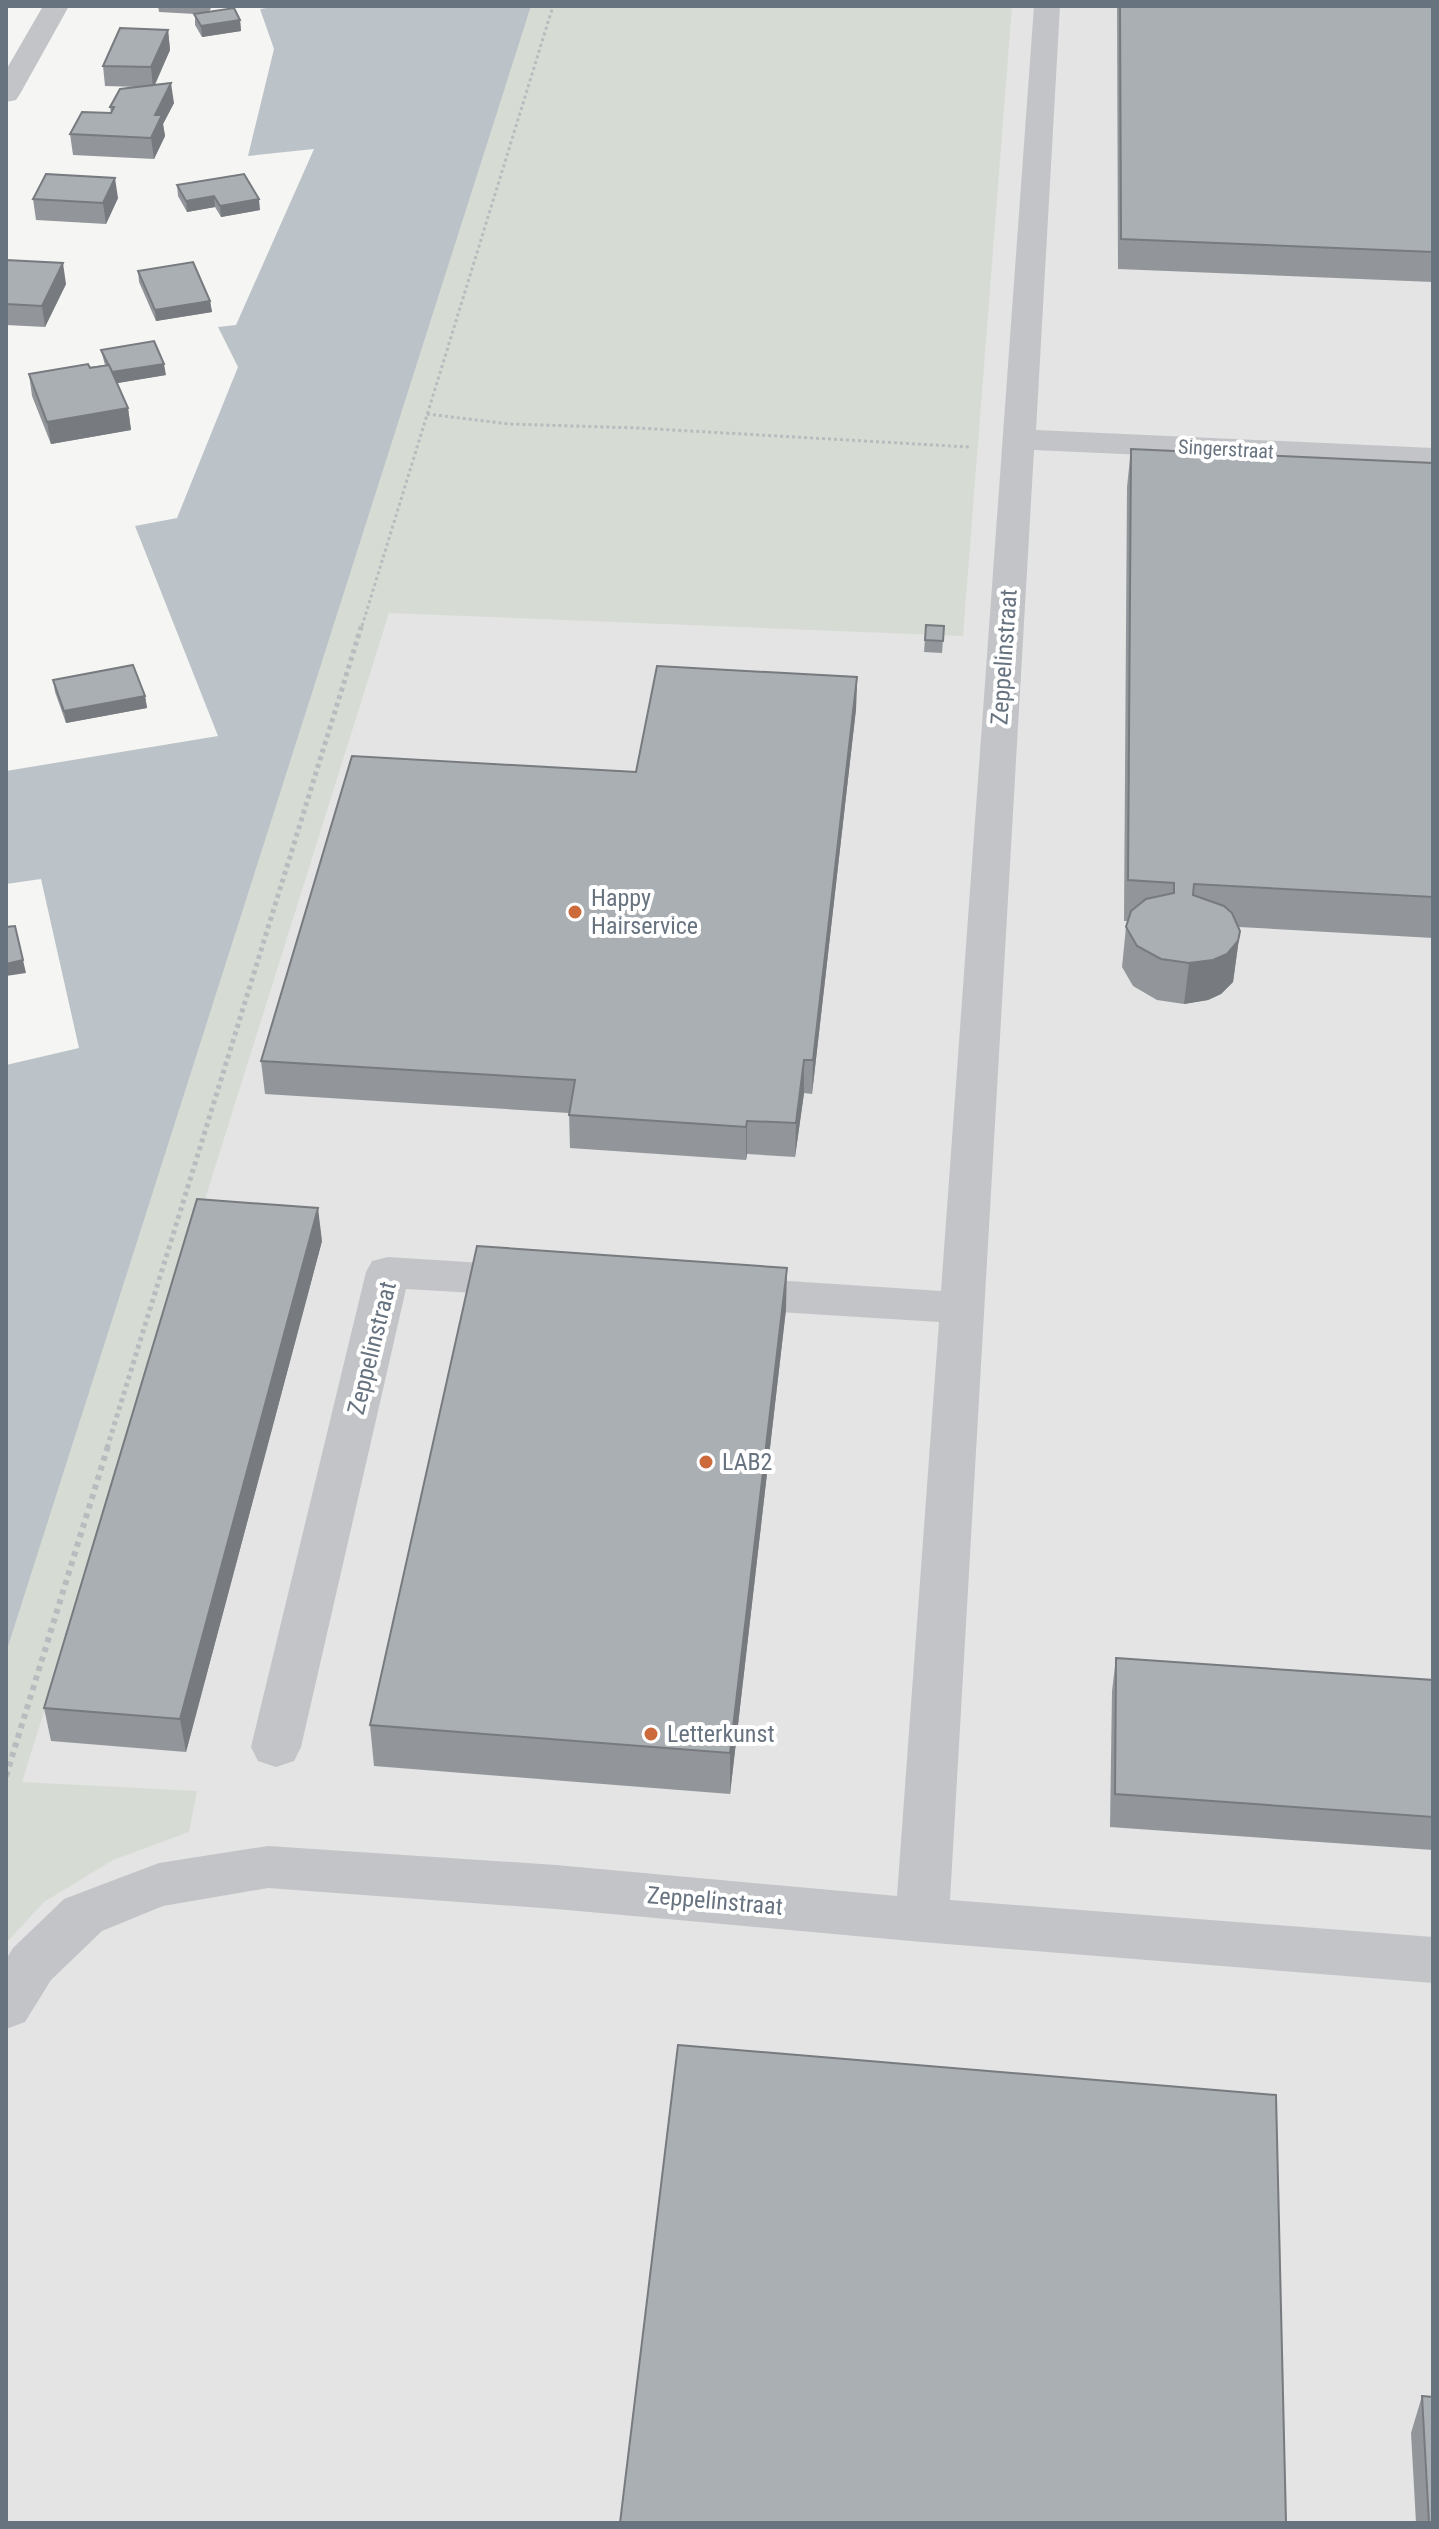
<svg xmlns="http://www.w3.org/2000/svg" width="1439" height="2529" font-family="'Roboto Condensed',sans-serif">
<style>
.built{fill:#e3e4e3}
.green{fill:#d6dcd4}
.water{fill:#bcc3c8}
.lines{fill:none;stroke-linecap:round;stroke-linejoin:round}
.path-far2{stroke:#b9bbbe;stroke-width:3;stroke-dasharray:3 3;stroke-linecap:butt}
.path-far1{stroke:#b9bbbe;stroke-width:5;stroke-dasharray:4 4;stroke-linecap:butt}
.path{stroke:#b9bbbe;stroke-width:6;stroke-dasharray:5 5;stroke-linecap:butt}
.minor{fill:#c2c4c7;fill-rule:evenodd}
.wall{fill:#92969b}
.shaded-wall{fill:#777a7e}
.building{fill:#aaafb4;stroke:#777a7e;stroke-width:2}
.poi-dot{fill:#cc6a3c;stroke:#fff;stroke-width:3}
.labels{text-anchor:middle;stroke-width:8;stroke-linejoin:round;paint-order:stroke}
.far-street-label{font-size:20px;fill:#687380;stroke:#fff}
.street-label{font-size:24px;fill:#687380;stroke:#fff}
.poi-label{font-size:24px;fill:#687380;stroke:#fff;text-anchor:start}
</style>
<rect width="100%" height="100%" fill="#f5f5f3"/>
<path class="built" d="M502 6H1433V2523H6V1532Z"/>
<path class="green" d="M531 6H1012L963 636 389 613 22 1782 197 1791 189 1832 113 1860 44 1902 6 1943V1653Z"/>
<path class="water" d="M280 6H531L6 1653V1065L79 1048 41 879 6 884V771L218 736 135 526 177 518 238 367 218 327 236 325 314 149 248 156 274 49 260 9Z"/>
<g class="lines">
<g class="path-far2">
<path d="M427 414 509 424 638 428 969 447"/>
<path d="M362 626 553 6"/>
</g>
<path class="path-far1" d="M107 1448 362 624"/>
<path class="path" d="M6 1776 108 1446"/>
<g class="minor">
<path d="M43 6H69L20 94 16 100 6 102V70Z"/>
<path d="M1034 6H1060L1036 430 1433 448V468L1034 450 950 1900 1433 1937V1983L922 1942 556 1909 268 1888 163 1906 102 1931 51 1980 25 2022 6 2029V1959L13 1948 64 1899 159 1863 268 1846 556 1865 897 1896 939 1322 728 1309 712 1304 706 1293 712 1282 728 1277 941 1291Z"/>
<path d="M388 1257 528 1266 544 1270 550 1281 544 1292 528 1296 406 1289 301 1747 294 1761 276 1767 258 1761 251 1747 366 1272 372 1261Z"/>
</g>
</g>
<g class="wall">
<path d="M158 6H212L209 12 240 20 241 31 202 37 195 25V14L159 12Z"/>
<path d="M1117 6H1433V282L1118 269Z"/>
<path d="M168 30 170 50 155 85 174 103 163 124 165 136 154 159 73 155 70 134 111 113 110 107 138 87 105 86 103 66Z"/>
<path d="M177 185 260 210 221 217 215 207 187 212 178 196Z"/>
<path d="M118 198 106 224 36 220 33 199Z"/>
<path d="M6 260 66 284 45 327 6 325Z"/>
<path d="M138 271 210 301 212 312 156 321 139 282Z"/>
<path d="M101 350 166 375 117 383 128 408 131 430 51 444 32 396 29 374 105 365Z"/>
<path d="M1131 449 1433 463V938L1239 927 1240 931 1233 982 1221 994 1208 1000 1184 1004 1157 1000 1133 986 1122 967 1126 927 1128 921H1124L1127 487Z"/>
<path d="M926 625 944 626 942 653 924 652Z"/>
<path d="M857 677 856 709 812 1094 804 1093 795 1157 747 1154 746 1160 570 1148 569 1113 265 1094 261 1061 636 772Z"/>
<path d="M53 680 145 696 147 708 66 723 55 692Z"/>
<path d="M322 1241 186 1752 51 1741 44 1708Z"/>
<path d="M786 1309 730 1794 374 1766 370 1725Z"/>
<path d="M1116 1658 1433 1680V1850L1110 1827 1112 1691Z"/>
<path d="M1422 2396 1433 2523H1416L1411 2433Z"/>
</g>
<g class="shaded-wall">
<path d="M240 20 241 31 202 37 201 26Z"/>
<path d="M168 30 170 50 153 88 151 67Z"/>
<path d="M171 83 174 103 163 124 165 136 154 159 151 138 155 115Z"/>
<path d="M115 178 118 198 106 224 103 203Z"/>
<path d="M214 196 215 207 187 212 186 201Z"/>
<path d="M259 199 260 210 221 217 220 206Z"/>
<path d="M63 263 66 284 45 327 42 306Z"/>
<path d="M210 301 212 312 156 321 155 310Z"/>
<path d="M164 364 166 375 112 384 111 372Z"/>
<path d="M128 408 131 430 51 444 47 422Z"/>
<path d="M857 677 856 709 812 1094 813 1060Z"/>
<path d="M145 696 147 708 66 723 64 711Z"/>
<path d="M1240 931 1233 982 1221 994 1208 1000 1184 1004 1189 963Z"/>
<path d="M23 960 26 973 6 976V964Z"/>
<path d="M804 1060V1093L795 1157 796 1123Z"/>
<path d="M747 1121V1154L746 1160V1127Z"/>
<path d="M318 1208 322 1241 186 1752 180 1719Z"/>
<path d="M787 1268 786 1309 730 1794V1753Z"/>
</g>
<g class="building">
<path d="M1120 6H1433V252L1121 239Z"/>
<path d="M234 8 240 20 201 26 194 14Z"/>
<path d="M120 28 168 30 151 67 103 66Z"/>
<path d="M171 83 155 115H162L151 138 70 134 82 112 111 113 114 107H110L120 89Z"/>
<path d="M46 174 115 178 103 203 33 199Z"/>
<path d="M244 174 259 199 220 206 214 196 186 201 177 185Z"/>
<path d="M6 260 63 263 42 306 6 304Z"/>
<path d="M193 262 210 301 155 310 138 271Z"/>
<path d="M154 341 164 364 112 372 101 350Z"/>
<path d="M88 364 90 368 109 365 128 408 47 422 29 374Z"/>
<path d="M1131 449 1433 463V897L1194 884 1193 895 1224 906 1232 913 1240 931 1238 941 1227 954 1213 960 1189 963 1161 959 1137 946 1126 927 1131 911 1146 899 1174 893V883L1128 880Z"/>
<path d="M926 625 944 626 943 641 925 640Z"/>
<path d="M133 665 145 696 64 711 53 680Z"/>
<path d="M657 666 857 677 813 1060H804L796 1123 747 1121 746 1127 569 1115 575 1080 261 1061 352 756 636 772Z"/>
<path d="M15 926 23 960 6 964V927Z"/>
<path d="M197 1199 318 1208 180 1719 44 1708Z"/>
<path d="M477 1246 787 1268 730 1753 370 1725Z"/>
<path d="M1116 1658 1433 1680V1817L1115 1794Z"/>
<path d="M678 2045 1276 2095 1286 2523H620Z"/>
<path d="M1422 2396 1433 2397V2523H1429Z"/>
</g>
<g class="poi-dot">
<circle cx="575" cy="912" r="8"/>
<circle cx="706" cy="1462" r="8"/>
<circle cx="651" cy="1734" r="8"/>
</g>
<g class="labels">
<g class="far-street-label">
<text transform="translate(1226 449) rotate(3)" y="7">Singerstraat</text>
</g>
<g class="street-label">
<text transform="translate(1004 657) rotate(-86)" y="8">Zeppelinstraat</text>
<text transform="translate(372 1348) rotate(-76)" y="8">Zeppelinstraat</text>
<text transform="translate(715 1901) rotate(5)" y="8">Zeppelinstraat</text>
</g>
<g class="poi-label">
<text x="591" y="906">Happy<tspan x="591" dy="28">Hairservice</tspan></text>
<text x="722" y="1470">LAB2</text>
<text x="667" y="1742">Letterkunst</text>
</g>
</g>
<rect width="1439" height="2529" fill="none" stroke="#687380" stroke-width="16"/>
</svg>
